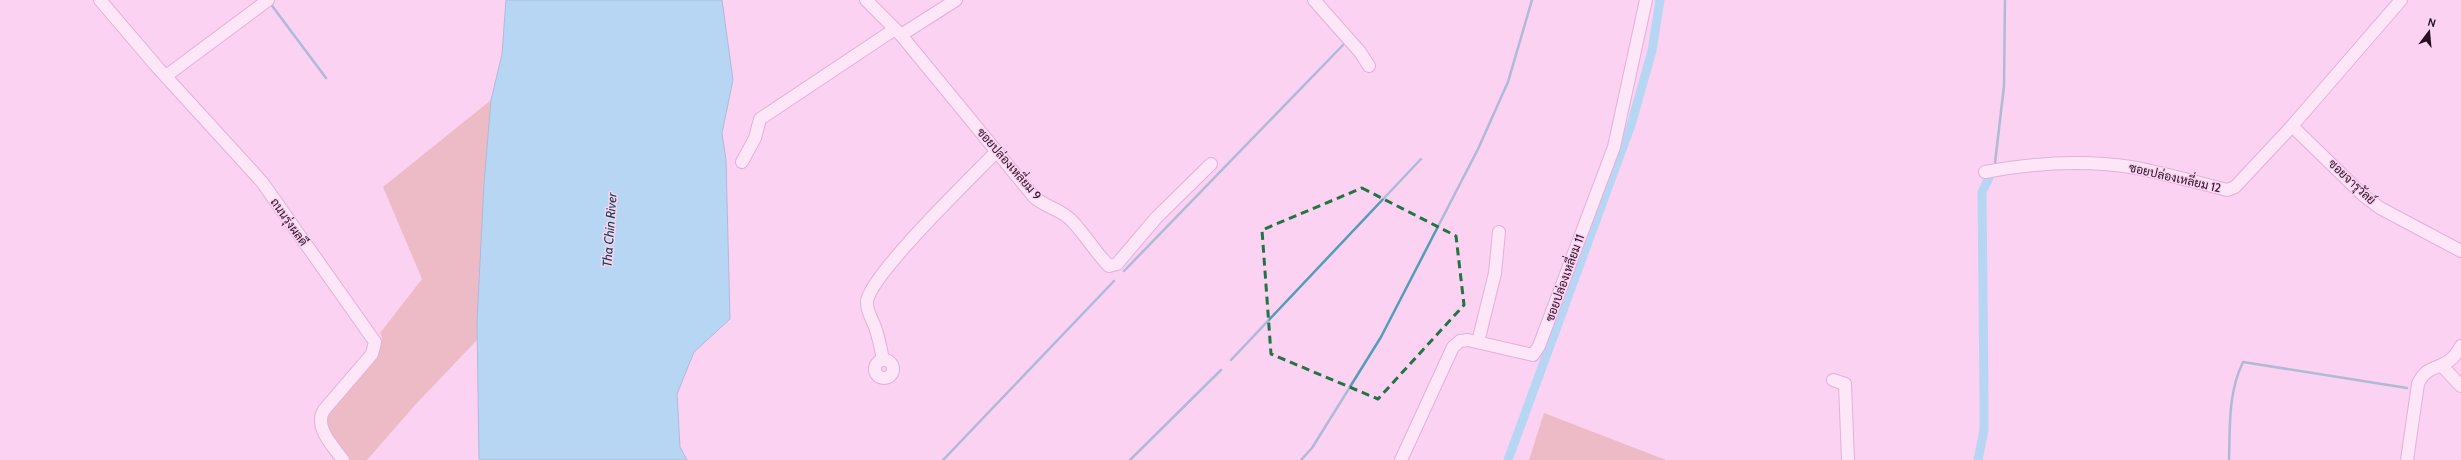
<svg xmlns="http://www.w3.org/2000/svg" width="2461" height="460" font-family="Cabin,Sarabun,sans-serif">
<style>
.green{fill:#dca091}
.water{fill:#65dbf5;stroke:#529eb6}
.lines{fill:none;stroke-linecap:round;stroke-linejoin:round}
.stream{stroke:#529eb6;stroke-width:2.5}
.canal{stroke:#65dbf5;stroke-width:9}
.minor-casing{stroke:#c887bb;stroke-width:14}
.minor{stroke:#fff;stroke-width:12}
.marked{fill:none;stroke:#227445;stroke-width:3;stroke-dasharray:8 5;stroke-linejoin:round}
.labels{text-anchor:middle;stroke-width:3;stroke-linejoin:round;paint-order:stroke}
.street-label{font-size:12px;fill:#270f23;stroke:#fcd2f2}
.water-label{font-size:13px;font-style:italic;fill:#053e49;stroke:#fcd2f2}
</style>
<rect width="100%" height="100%" fill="#fcd2f2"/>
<g class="green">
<path d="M491 100 477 340 416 404 367 460H347L324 427V414L379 350 382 337 380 333 422 279 383 187Z"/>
<path d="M1544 413 1666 460H1529Z"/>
</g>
<path class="water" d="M506 0H722L733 80 722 133 726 160 730 319 694 352 677 394 680 447 687 460H479L477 322 484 184 491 100 502 54Z"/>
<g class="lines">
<g class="stream">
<path d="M270 3 326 78"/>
<path d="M1995 163 2004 86 2005 0"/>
<path d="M1124 271 1344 44"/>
<path d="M1231 360 1421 159"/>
<path d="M943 460 1114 281"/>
<path d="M1130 460 1221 370"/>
<path d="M1301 460 1312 448 1381 337 1478 149 1508 82 1532 0"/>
<path d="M2229 460C2230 426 2228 393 2243 362L2407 388"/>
</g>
<g class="canal">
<path d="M1508 460 1631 125 1652 51 1660 0"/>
<path d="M1978 460 1984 430V400L1982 192 1989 178"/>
</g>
<defs>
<g id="minor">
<path d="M100 0 158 68 262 182 375 342 372 354 324 410C313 427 334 447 343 460"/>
<path d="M866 0 901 35 1034 197C1045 207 1060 209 1071 220 1085 234 1095 252 1109 266L1117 264 1156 218 1211 164"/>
<path d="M1314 0 1360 52 1369 66"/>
<path d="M901 35 956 0"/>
<path d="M166 76 268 0"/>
<path d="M2292 126 2364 196 2380 208 2461 251"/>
<path d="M742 162 755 138 760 119 895 29"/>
<path d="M1985 172C2033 163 2083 160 2131 167 2164 173 2195 182 2227 190L2235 187 2292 126 2401 0"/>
<path d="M1478 342 1495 273 1499 232"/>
<path d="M883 360C881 349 879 338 875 327 872 319 866 310 867 301 872 273 972 177 997 151"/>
<circle cx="884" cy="369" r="9"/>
<path d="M2442 366 2461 386"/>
<path d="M1833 380 1845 384 1848 460"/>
<path d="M1401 460 1453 347 1460 341 1468 340 1533 355 1539 346 1614 147 1646 0"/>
<path d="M2407 460 2418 384C2428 360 2447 374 2461 346"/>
</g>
</defs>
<use href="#minor" class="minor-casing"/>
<use href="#minor" class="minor"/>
</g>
<path d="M0 0H2461V460H0ZM1362 188 1456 236 1464 305 1378 399 1271 354 1262 230Z" fill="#fcd2f2" fill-opacity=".55" fill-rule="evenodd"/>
<path class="marked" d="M1362 188 1456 236 1464 305 1378 399 1271 354 1262 230Z"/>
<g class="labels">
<g class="street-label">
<text transform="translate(1009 164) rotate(49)" y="4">ซอยปล่องเหลี่ยม 9</text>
<text transform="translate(2175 178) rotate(13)" y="4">ซอยปล่องเหลี่ยม 12</text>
<text transform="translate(2352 182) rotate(43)" y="4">ซอยจารุวัลย์</text>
<text transform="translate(289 222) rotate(55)" y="4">ถนนรุ่งผลดี</text>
<text transform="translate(1565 278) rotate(-70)" y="4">ซอยปล่องเหลี่ยม 11</text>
</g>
<g class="water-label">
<text transform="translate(609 230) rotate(-86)" y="5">Tha Chin River</text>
</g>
</g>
<g transform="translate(2429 32) rotate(16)" stroke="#fcd2f2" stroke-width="3" paint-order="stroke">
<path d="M0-3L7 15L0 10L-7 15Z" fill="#270f23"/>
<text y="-6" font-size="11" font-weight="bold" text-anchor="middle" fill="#270f23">N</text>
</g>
</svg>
